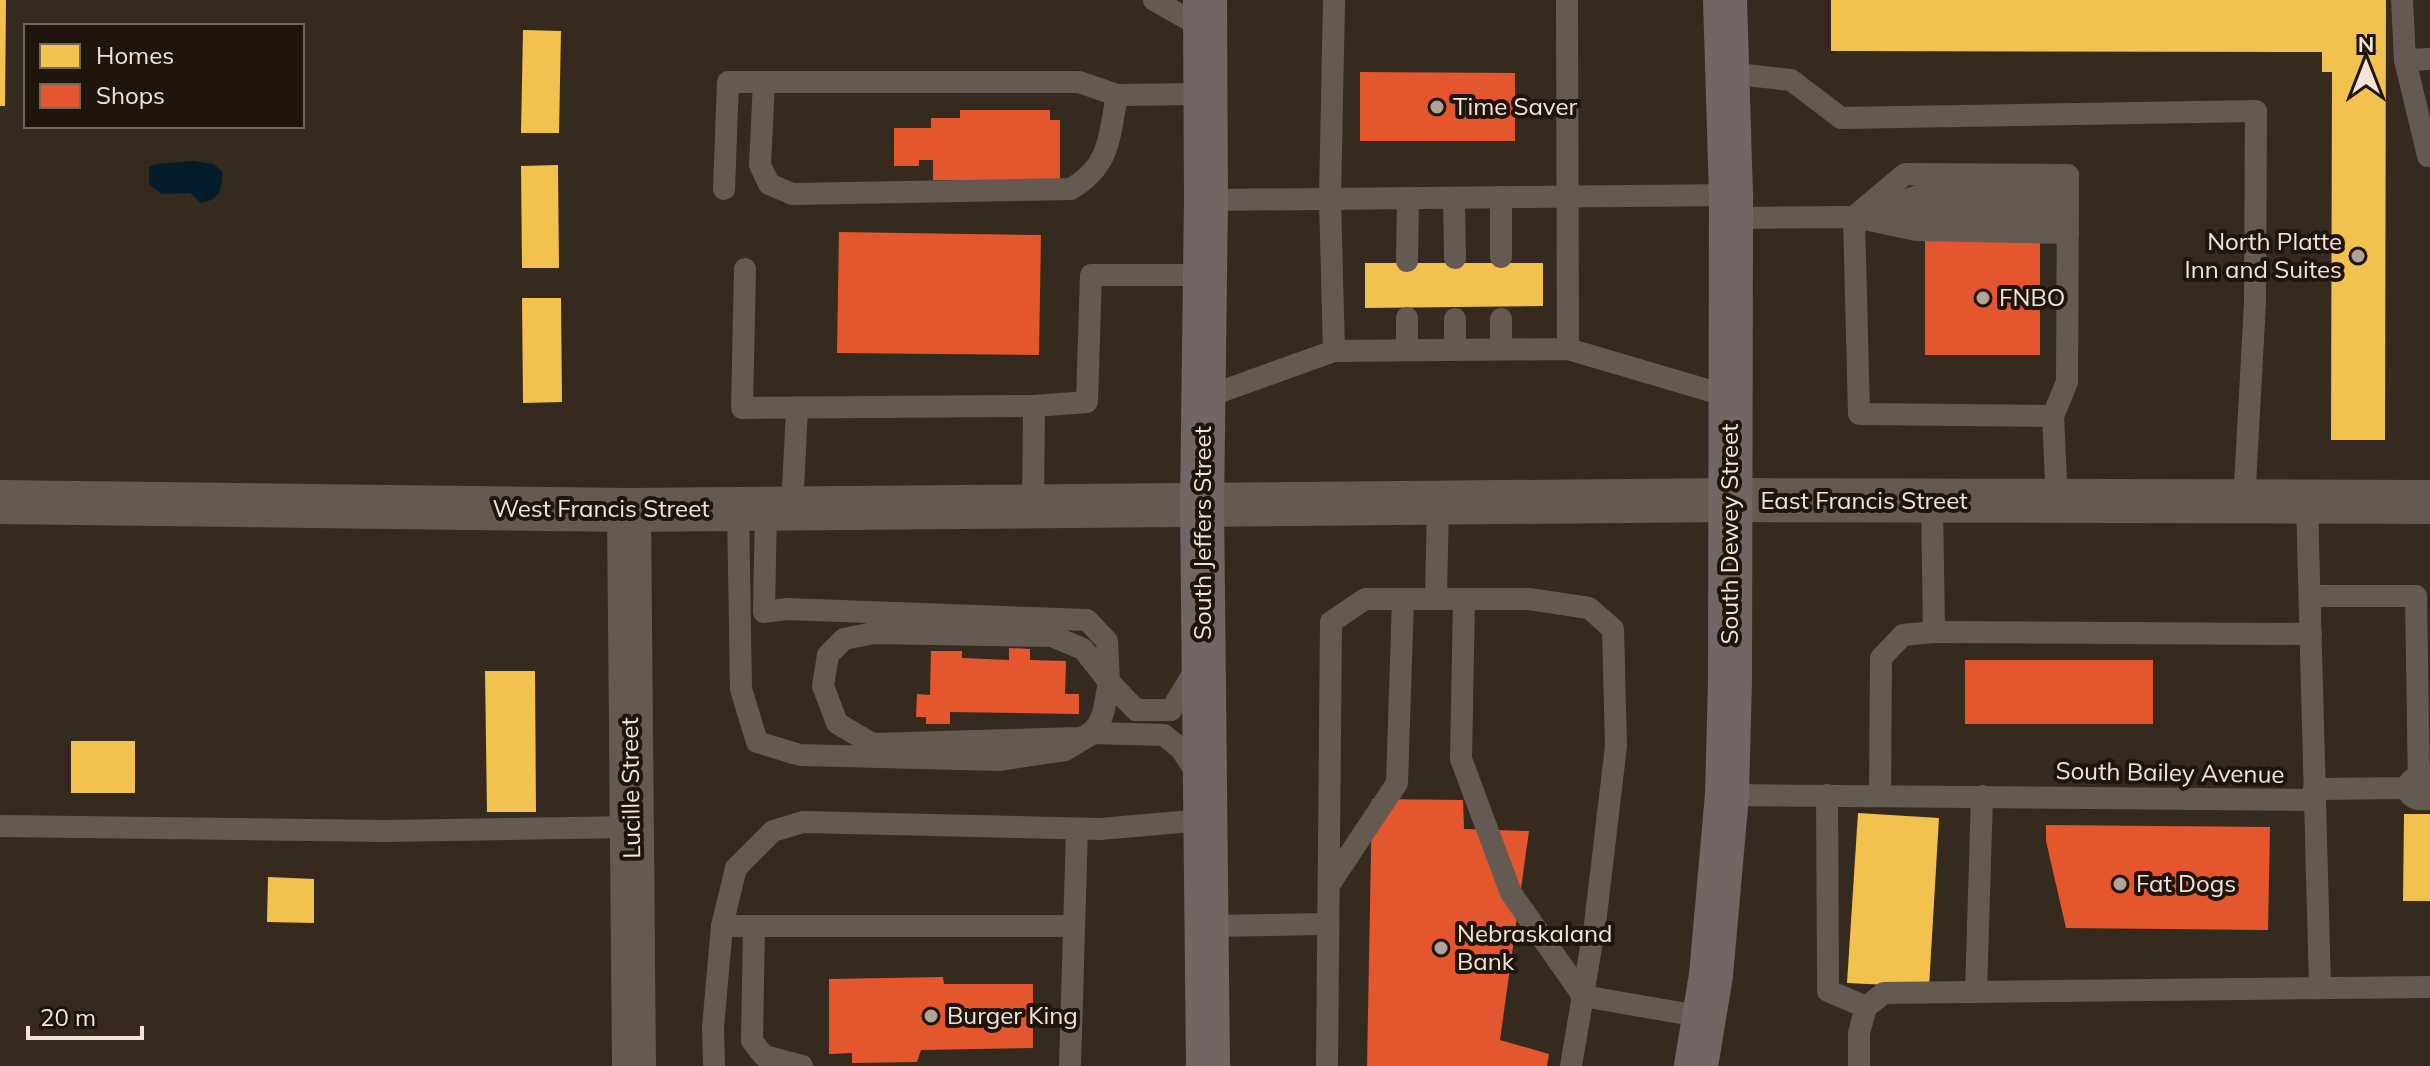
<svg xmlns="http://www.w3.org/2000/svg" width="2430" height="1066" font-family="Mulish,sans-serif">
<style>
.water{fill:#051c2c}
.homes{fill:#f2c14e}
.shops{fill:#e4572e}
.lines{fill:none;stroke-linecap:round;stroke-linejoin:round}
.service{stroke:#645a51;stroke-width:22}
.minor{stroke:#645a51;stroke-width:44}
.tertiary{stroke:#645a51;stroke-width:44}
.trunk{stroke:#716664;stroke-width:44}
.poi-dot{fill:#b1a396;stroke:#20150c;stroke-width:3}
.labels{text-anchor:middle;stroke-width:8;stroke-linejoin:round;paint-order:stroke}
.poi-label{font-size:24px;fill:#f3e4d6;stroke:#20150c;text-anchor:start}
.street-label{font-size:24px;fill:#f3e4d6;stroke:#20150c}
</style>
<rect width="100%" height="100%" fill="#362a1e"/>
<path class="water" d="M194 161 213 164 222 171C223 189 219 200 201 203L190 193 162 194 149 184V167L156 164Z"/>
<g class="homes">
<path d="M0 0H6L5 106H0Z"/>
<path d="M1831 0H2386L2385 440H2331L2332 72H2322V52L1831 51Z"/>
<path d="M523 30 561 31 559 133H521Z"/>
<path d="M558 165 559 268H522L521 166Z"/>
<path d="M1365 263H1543V306L1365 308Z"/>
<path d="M522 298H561L562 402 523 403Z"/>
<path d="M485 671H535L536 812H487Z"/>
<rect x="71" y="741" width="64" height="52"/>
<path d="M1858 813 1939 818 1929 987 1847 983Z"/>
<path d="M2404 814H2430V901H2403Z"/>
<path d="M268 877 314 879V923L267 922Z"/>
</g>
<g class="shops">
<path d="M1360 72 1515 73V141H1360Z"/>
<path d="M960 110H1050V120H1060V180H933V160H919V166H894V128H931V118H960Z"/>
<path d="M839 232 1041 235 1039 355 837 353Z"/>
<rect x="1925" y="240" width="115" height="115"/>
<path d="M1009 648 1030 649V660L1066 661 1065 694H1079V714L950 712V724H926V717H916L917 694 930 695 931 651H962V658L1009 660Z"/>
<rect x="1965" y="660" width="188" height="64"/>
<path d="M1372 799 1463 800 1464 829 1529 831 1500 1040 1549 1054 1547 1066H1367Z"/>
<path d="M2046 825 2270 827 2268 930 2066 928 2046 841Z"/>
<path d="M943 977 944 984H1033V1048L921 1050 917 1062 852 1063V1053L829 1054V979Z"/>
</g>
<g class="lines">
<g class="service">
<path d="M1154 0 1205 29"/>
<path d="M1334 0 1330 199 1334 351"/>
<path d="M1567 0 1568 349"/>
<path d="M2402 0 2405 60 2430 59"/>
<path d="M2405 60 2428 156H2430"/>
<path d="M1727 73 1791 80 1841 118 2256 111 2255 303 2244 503"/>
<path d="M764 82 760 165 769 184 792 194 1071 189C1111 165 1109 137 1117 95"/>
<path d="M724 189 728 82H1079L1117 95 1205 94"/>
<path d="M1454 198 1455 258"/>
<path d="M1206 200 1731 195"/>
<path d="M1867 213 1924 194 2068 195"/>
<path d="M1887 215 2068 216"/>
<path d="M1854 217 1905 174 2068 175 2067 382 2053 416"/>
<path d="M1855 217 1916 230 2068 233"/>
<path d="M1731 218 1854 217 1859 414 2053 416 2057 502"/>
<path d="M1501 257V197"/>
<path d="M1407 261 1408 198"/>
<path d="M745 269 742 408 1034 406 1087 402 1091 275H1205"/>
<path d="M1407 318V350"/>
<path d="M1455 319V350"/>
<path d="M1501 319V349"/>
<path d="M1203 398 1334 351 1568 349 1731 397"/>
<path d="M1033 506 1034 406"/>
<path d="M738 509 741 689 757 742 800 755 999 760 1065 750 1093 733 1164 735 1181 749 1198 775"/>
<path d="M766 509 764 612 787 609 1087 620 1107 641 1109 682 1136 710H1171L1198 666"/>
<path d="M792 509 797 409"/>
<path d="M2310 596H2416L2419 788 2314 789"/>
<path d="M1436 599 1438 504"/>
<path d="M1464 599 1461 759 1511 893 1583 996 1704 1017"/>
<path d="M1934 632 2311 634"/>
<path d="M873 633 1052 636 1083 649 1109 682C1104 705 1106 728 1081 738L872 744 837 723 823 686 828 655 844 639Z"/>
<path d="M1727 795 2315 800 2307 503"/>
<path d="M1827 795 1828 991 1866 1007"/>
<path d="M1880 795 1881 658 1903 635 1934 632 1932 501"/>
<path d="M2315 800 2320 988"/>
<path d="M0 826 385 831 631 827"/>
<path d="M1329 885 1397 783 1403 599"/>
<path d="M722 926H1074"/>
<path d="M754 926 752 1041 764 1056 802 1066"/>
<path d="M1206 926 1328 924"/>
<path d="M1976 992 1982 796"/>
<path d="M714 1066 713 1027 722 926 736 868 773 831 803 822 1100 829 1203 820"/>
<path d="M1070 1066 1077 829"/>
<path d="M1327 1066 1331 622 1365 599H1529L1589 608 1613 629 1616 746 1595 924 1571 1066"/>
<path d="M1859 1066V1033L1866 1007 1884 993 2430 987"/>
</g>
<g class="minor">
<path d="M1731 500 2430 502"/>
<path d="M629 510 634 1066"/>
<path d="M2419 788H2430"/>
</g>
<path class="tertiary" d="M0 502 629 510 1731 500"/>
<g class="trunk">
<path d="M1205 0 1206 200 1202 505 1208 1066"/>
<path d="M1696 1066 1711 975 1727 795 1730 681 1731 195 1725 0"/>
</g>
</g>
<g class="poi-dot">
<circle cx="1437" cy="107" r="8"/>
<circle cx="2358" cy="256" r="8"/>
<circle cx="1983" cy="298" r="8"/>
<circle cx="2120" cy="884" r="8"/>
<circle cx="1441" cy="948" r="8"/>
<circle cx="931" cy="1016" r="8"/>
</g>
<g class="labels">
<g class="poi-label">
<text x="1453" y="115">Time Saver</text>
<text x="2342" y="250" text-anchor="end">North Platte<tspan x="2342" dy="28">Inn and Suites</tspan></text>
<text x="1999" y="306">FNBO</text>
<text x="2136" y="892">Fat Dogs</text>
<text x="1457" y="942">Nebraskaland<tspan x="1457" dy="28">Bank</tspan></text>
<text x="947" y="1024">Burger King</text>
</g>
<g class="street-label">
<text x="1864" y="509">East Francis Street</text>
<text x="601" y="517">West Francis Street</text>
<text transform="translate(1203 533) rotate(-90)" y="8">South Jeffers Street</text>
<text transform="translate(1730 534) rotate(-90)" y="8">South Dewey Street</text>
<text transform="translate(2170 773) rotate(1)" y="8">South Bailey Avenue</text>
<text transform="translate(631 788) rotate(-91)" y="8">Lucille Street</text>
</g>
</g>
<rect x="24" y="24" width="280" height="104" fill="#20150c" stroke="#74685d" stroke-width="2"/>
<rect x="40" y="44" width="40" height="24" fill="#f2c14e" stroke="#74685d" stroke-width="2"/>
<text x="96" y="64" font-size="24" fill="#f3e4d6">Homes</text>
<rect x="40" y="84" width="40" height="24" fill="#e4572e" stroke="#74685d" stroke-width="2"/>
<text x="96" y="104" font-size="24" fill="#f3e4d6">Shops</text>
<g transform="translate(2366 64)" stroke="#20150c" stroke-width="6" paint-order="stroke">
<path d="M0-6L14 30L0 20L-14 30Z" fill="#f3e4d6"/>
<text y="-12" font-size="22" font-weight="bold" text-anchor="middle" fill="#f3e4d6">N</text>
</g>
<path d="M28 1026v12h114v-12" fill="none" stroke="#f3e4d6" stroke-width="4"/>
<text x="40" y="1026" font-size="24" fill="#f3e4d6" stroke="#20150c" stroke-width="6" paint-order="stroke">20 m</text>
</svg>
